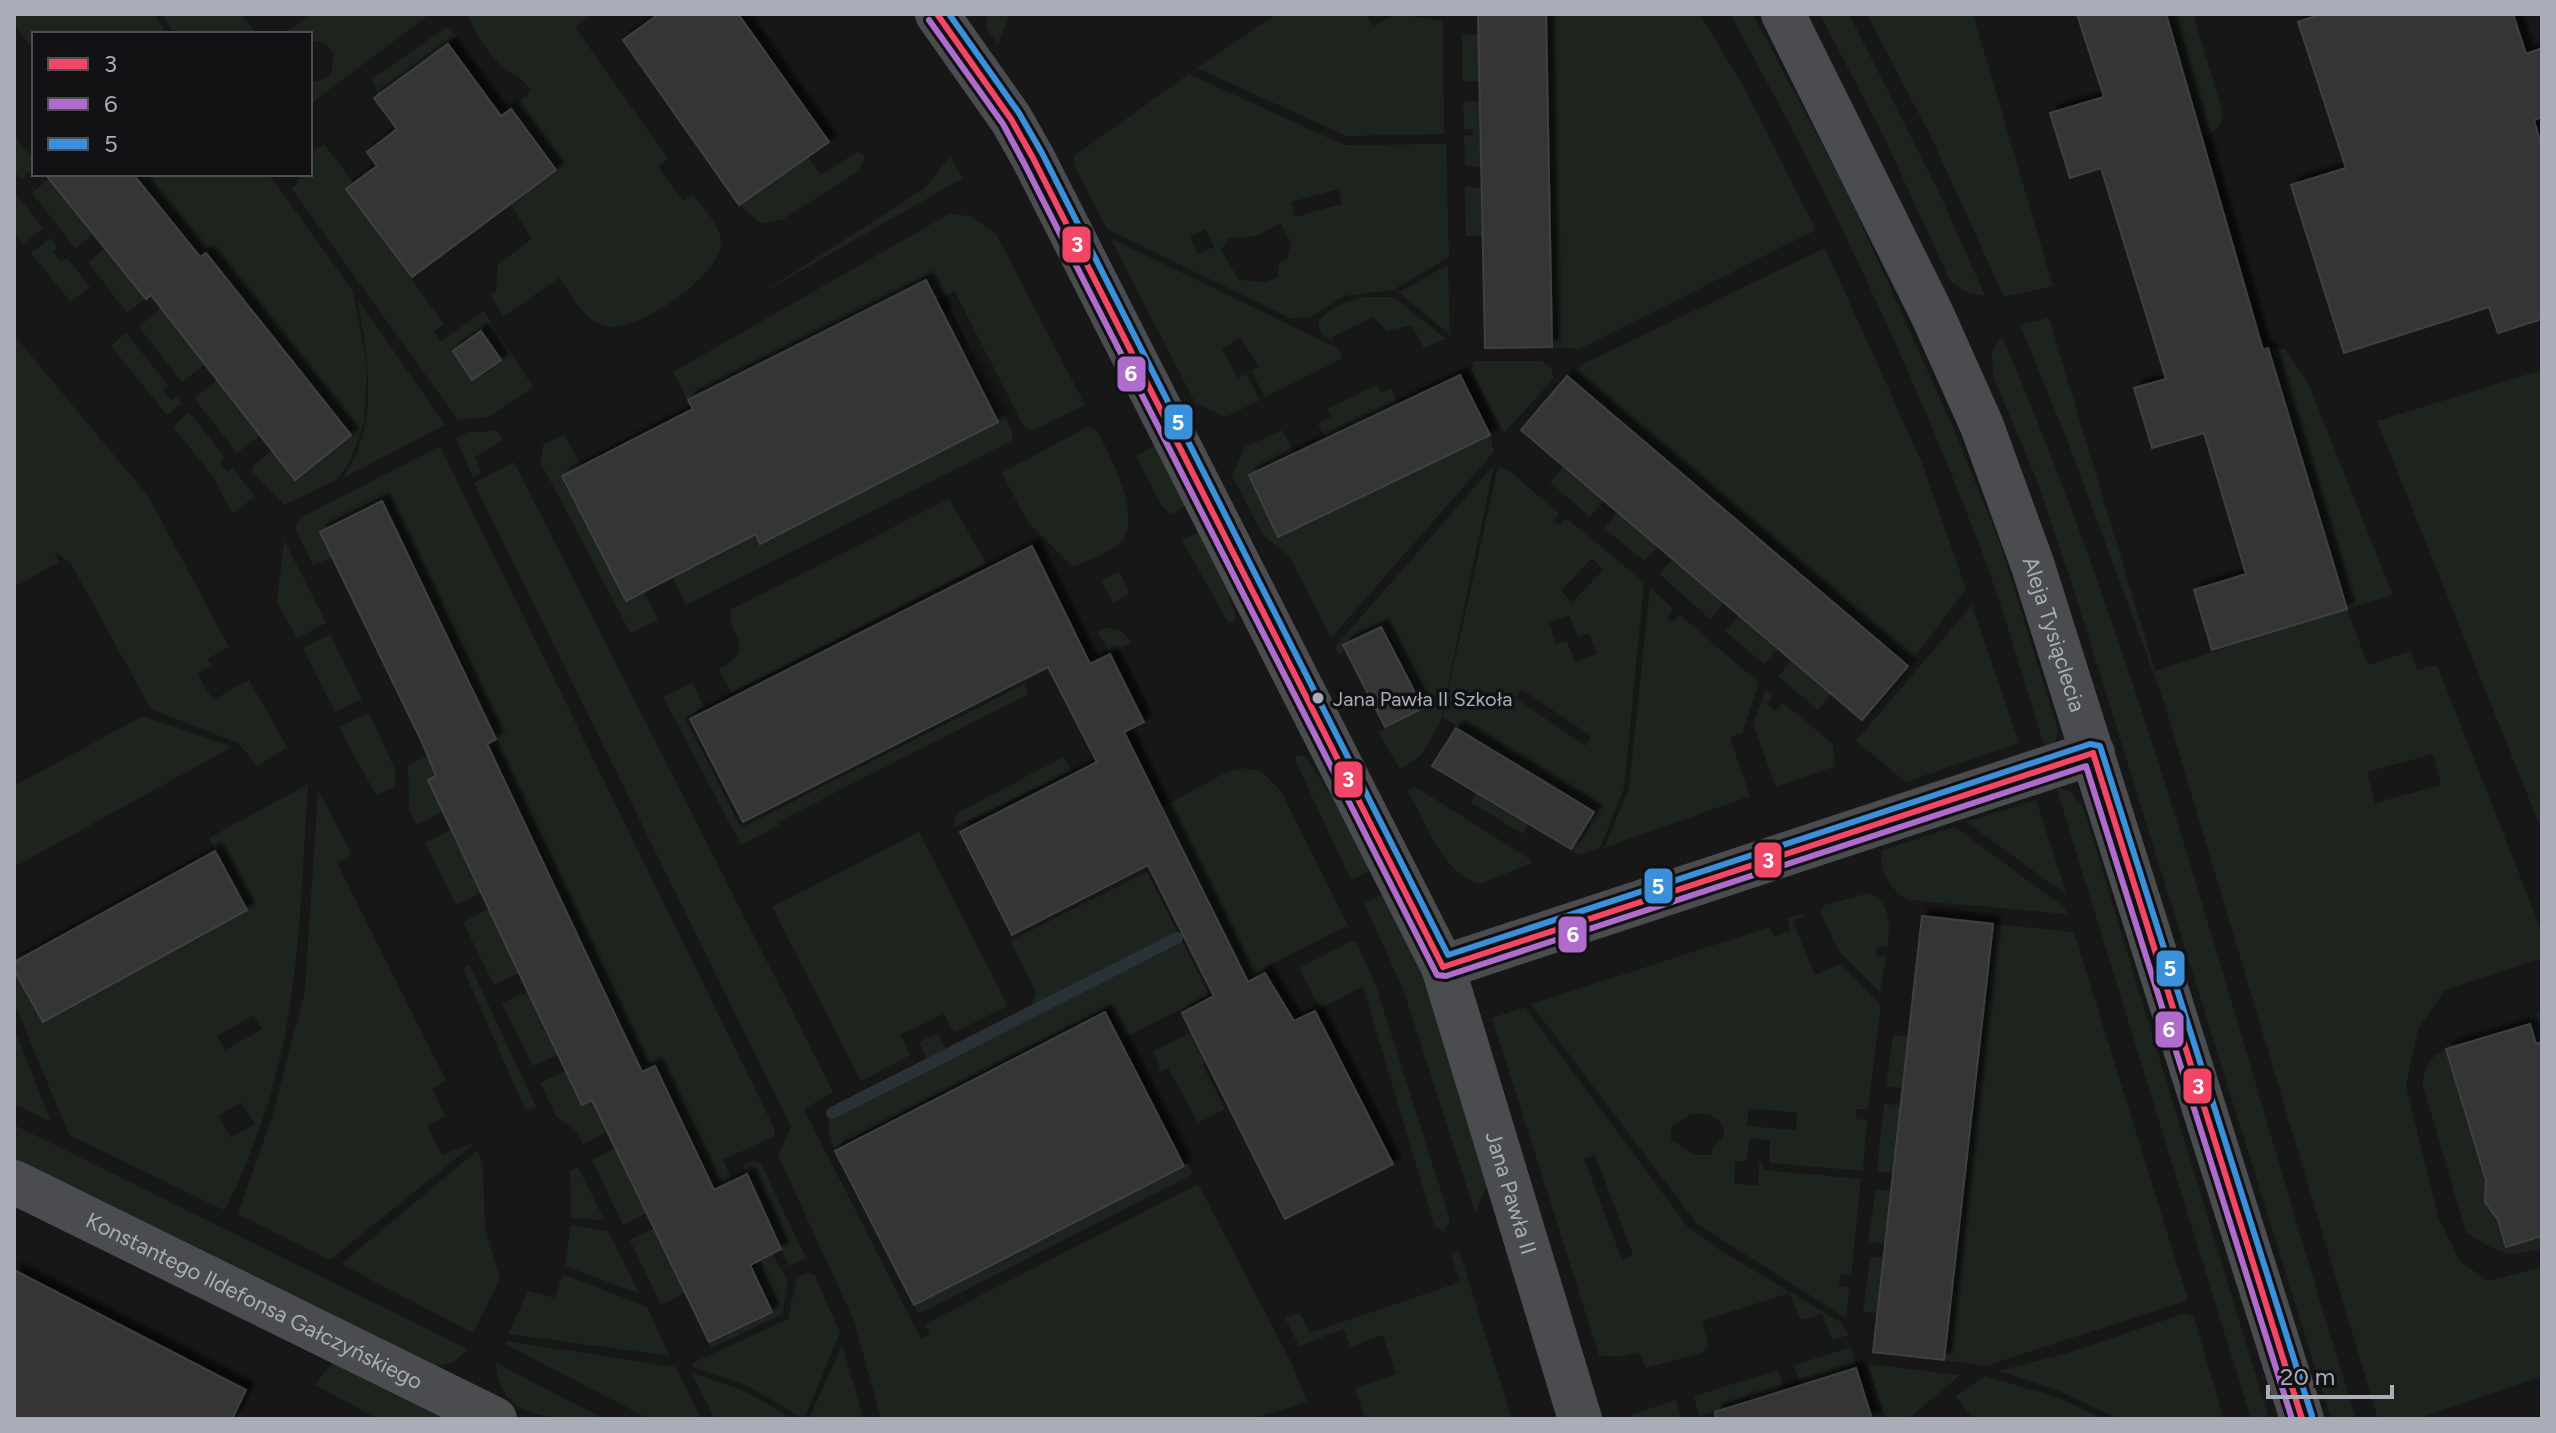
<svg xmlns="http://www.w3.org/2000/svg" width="2556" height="1433" font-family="Figtree,sans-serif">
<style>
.green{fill:#1d241e;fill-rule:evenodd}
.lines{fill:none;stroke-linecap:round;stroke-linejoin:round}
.stream{stroke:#2a3239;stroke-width:12}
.building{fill:#353536;stroke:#3f4043;stroke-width:2;filter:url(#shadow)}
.minor{stroke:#4b4c50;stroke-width:44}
.bus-1-casing{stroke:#111113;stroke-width:12}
.bus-2-casing{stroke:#111113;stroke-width:12}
.bus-3-casing{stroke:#111113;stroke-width:12}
.bus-1{stroke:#f34667;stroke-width:6}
.bus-2{stroke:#b06ccc;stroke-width:6}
.bus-3{stroke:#3a90db;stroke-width:6}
.bus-dot{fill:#a8adb8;stroke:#111113;stroke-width:3}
.labels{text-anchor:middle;stroke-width:7;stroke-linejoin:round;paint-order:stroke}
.bus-label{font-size:20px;fill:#a8adb8;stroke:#111113;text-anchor:start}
.street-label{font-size:22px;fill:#a8adb8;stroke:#111113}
.line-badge{stroke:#111113;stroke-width:3}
.badge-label{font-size:22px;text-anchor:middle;font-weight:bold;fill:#fff}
</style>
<defs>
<filter id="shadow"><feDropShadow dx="7" dy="-7" stdDeviation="2" flood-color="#0009"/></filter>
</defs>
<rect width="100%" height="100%" fill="#171717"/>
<g class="green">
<path d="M14 14H154L167 34H34V50L14 25Z"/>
<path d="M161 14H241L256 34H175Z"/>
<path d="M311 14H430L310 104V82L321 81 331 74 334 54 325 43 310 41V34H284Z"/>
<path d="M468 14H592L575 27 668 159 658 167 683 201 693 195C702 207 721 225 721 242 722 275 636 334 605 326 584 321 571 294 559 278L504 316 490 295 496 291 498 264 532 239 510 204 556 170 511 109 531 91C518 73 517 78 503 67 490 57 472 29 468 14Z"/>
<path d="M987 14H1010L998 45 986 28Z"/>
<path d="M1277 14H1365L1373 26 1396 14 1443 21 1444 134 1346 136 1197 68Z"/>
<path d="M1546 14H1700L1745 89 1816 230 1579 349 1552 347Z"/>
<path d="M1730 14H1752L1763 33 1847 192 1952 425 2000 543 2058 730 2055 742 2045 748C2024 683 2006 616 1982 552 1911 366 1826 187 1730 14Z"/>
<path d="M1820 14H1849L1943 201 1985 296 1966 292 1950 281 1887 143Z"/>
<path d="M1867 14H1973L2053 286 2004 297 1932 139Z"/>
<path d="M2166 14H2193L2223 113 2219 126 2204 138Z"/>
<path d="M447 27 458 36 378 95 372 79Z"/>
<path d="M1462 34 1479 35 1480 82 1462 81Z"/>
<path d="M1189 74 1344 145 1446 144 1449 257 1393 290 1344 296 1313 316 1292 319 1107 229 1074 165V156ZM1338 189 1342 204 1295 217 1291 202ZM1280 223 1291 242 1287 259 1279 264 1277 277 1265 282 1239 280 1221 250 1228 238 1257 236ZM1206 229 1214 247 1197 254 1190 236Z"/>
<path d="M1463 101 1480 102 1482 167 1465 166 1464 136 1473 135 1472 129H1464Z"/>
<path d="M14 135 34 160V168L21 179 14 171Z"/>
<path d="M324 144 354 183 346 189 444 324 434 331 441 341 484 311 533 387 489 417 458 420 291 188 297 184 300 174H310V154ZM481 332 501 360 472 379 453 351Z"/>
<path d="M857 152 865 156 859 171 783 219 762 224 739 205 808 157 821 175Z"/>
<path d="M950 156 963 178 757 296 925 188Z"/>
<path d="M133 174H269L353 291 367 366 364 423 349 463 336 480 284 505 252 471 253 466 272 450 295 480 351 435 206 253 200 257Z"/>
<path d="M49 179 93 234 76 249 32 193Z"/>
<path d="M1465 187 1482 188 1483 236H1466Z"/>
<path d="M14 192 43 228 23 244 14 232Z"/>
<path d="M949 214 970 216 996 234 1085 405 1031 431 1022 424 955 291 936 300 926 281 688 400 673 372Z"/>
<path d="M50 238 58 247 53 252 61 262 67 258 90 287 71 302 31 253Z"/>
<path d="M1110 238 1337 348 1343 358 1265 397 1251 371 1259 367 1240 337 1222 349 1238 378 1246 374 1260 400 1226 417 1196 404Z"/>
<path d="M105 248 145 299 127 313 88 262Z"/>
<path d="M1825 248 1922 463 1966 589 1908 666 1567 376 1581 365Z"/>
<path d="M1448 265 1450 335 1399 292Z"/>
<path d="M1366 297H1393L1446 339 1424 348 1412 325 1387 331 1373 317 1332 337 1333 340C1322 336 1318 331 1319 320 1331 306 1348 301 1366 297Z"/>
<path d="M357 298 445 425 343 478C381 424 368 358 357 298Z"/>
<path d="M161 307 205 364 182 382 139 327Z"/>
<path d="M954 307 1013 433 1011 441 686 605 672 577 756 534 761 543 998 423 943 313Z"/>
<path d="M2049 318 2155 671 2346 609 2268 348 2285 349 2308 383 2393 595 2347 609 2368 665 2411 651 2417 670 2437 665 2542 932V958L2445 990 2418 1029 2406 1085 2438 1217 2460 1261 2488 1281 2542 1267V1376L2417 1419H2378L2163 699 2068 442 2020 325ZM2433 754 2441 785 2375 803 2367 772Z"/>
<path d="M126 333 168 385 163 390 172 401 177 397 182 403 167 415 111 346Z"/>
<path d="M14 335 148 496 229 647 207 659 211 665 197 674 213 700 249 680 287 747 258 766 238 743 151 709 71 564 54 551 59 562 14 587Z"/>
<path d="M2002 336C2152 686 2243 1057 2356 1419H2331L2073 587 2036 478 1993 376 1992 351Z"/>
<path d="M1474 361H1542L1551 368 1554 378 1504 433 1471 369Z"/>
<path d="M2542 370V831L2377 421Z"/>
<path d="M217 380 260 435 237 453 194 398Z"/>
<path d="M1377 385 1381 393 1391 388 1398 404 1326 439 1318 424 1331 417 1327 409Z"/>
<path d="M189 412 225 458 220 462 227 472 233 468 255 497 232 513 212 475 173 427Z"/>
<path d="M1087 427 1097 430C1109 454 1146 521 1119 544 1108 554 1087 560 1073 567L1027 521 1002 473Z"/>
<path d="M1282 430 1295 454 1279 537 1490 435 1494 452 1331 638 1289 556 1263 535 1232 476 1245 447Z"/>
<path d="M498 431 502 440 475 457 481 472 473 478 456 438 468 432Z"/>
<path d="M564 434 581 466 562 476 587 524 613 545 600 552 625 601 644 591 658 619 631 634 541 463 543 445Z"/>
<path d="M1160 443 1187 504 1173 514 1163 508 1136 456Z"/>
<path d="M440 446 774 1128V1136L723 1160 738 1192 720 1202 656 1067 642 1072 487 744 496 738 382 502 320 532 333 557 313 565 295 528 300 518Z"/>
<path d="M514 462 833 1092 804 1109 921 1339 930 1334 925 1324 1198 1184 1290 1360 1307 1402 1251 1419H881L854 1321 778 1155 791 1127 474 483Z"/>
<path d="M1494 465 1440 723 1421 755 1400 769 1378 732 1423 707 1382 627 1344 645V651L1338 654 1335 647Z"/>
<path d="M1498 467 1507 469 1559 513 1554 521 1560 525 1566 518 1644 582 1624 788 1600 848 1578 855 1571 849 1594 812 1531 774 1529 823 1523 834 1470 802 1477 792 1520 767 1442 717ZM1592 558 1603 570 1572 602 1561 591ZM1569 615 1578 637 1589 633 1597 654 1575 662 1567 641 1556 644 1549 622ZM1521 689 1591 736 1586 746 1515 698Z"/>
<path d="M1563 467 1604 500 1590 517 1550 482Z"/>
<path d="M949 499 986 563 731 693 719 669C762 646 724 637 732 609Z"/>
<path d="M1617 513 1658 547 1644 561 1604 528Z"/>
<path d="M1201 531 1214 546 1236 619 1233 623 1228 622 1182 540Z"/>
<path d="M284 540 326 623 297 638 277 602Z"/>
<path d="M1673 559 1724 603 1710 619 1659 574Z"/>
<path d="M1119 572 1130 593 1113 603 1101 580Z"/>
<path d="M1650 588 1673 609 1667 617 1672 622 1680 615 1759 683 1742 733 1730 738 1750 796 1604 848 1629 788Z"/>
<path d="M1972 605 2019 743 1906 782 1856 741Z"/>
<path d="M1739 615 1777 649 1764 664 1725 631Z"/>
<path d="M1107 628 1121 631 1132 642 1110 654 1097 631Z"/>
<path d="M330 634 362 699 335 712 303 648Z"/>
<path d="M1792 661 1831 694 1818 710 1778 676Z"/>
<path d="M692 683 704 707 685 718 741 828 1024 684 1029 694 777 822 779 825 741 845 663 697Z"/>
<path d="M1766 689 1773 695 1767 704 1776 711 1783 703 1833 744 1835 766 1776 787 1753 724Z"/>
<path d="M369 713 396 772 394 787 376 795 339 727Z"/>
<path d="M143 716 232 747 14 867V786Z"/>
<path d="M1297 755 1306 757 1376 867 1351 880 1295 760Z"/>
<path d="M428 756 438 775 428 780 443 811 417 825 409 810 408 765Z"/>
<path d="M1064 757 1071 771 953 828 957 813Z"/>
<path d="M1245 768 1262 772 1281 791 1349 928 1344 927 1264 968 1265 972 1248 982 1162 807 1227 772Z"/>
<path d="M308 784C300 911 300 1023 254 1143 245 1166 237 1189 224 1210L69 1135 14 1002V970L44 1022 247 910 209 838ZM254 1015 262 1029 225 1050 217 1036ZM241 1102 255 1124 231 1138 218 1116Z"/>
<path d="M1414 786 1531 860V863L1480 884C1442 874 1426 822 1408 791Z"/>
<path d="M2056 787 2070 791 2083 807 2269 1419H2251Z"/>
<path d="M318 790 352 854 337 863 446 1080 432 1089 445 1116 427 1126 442 1155 476 1142 330 1260 238 1214 272 1117 305 991Z"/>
<path d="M2036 800 2067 895 1966 822Z"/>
<path d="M1955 827 2064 907 2067 914 1908 900C1890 889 1878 872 1882 850Z"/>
<path d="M450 830 481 893 456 905 425 843Z"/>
<path d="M919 832 1008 1006 954 1033 944 1014 900 1035 910 1055 861 1081 772 907Z"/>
<path d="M1147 872 1209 995 1124 1038 1108 1008 834 1148 828 1128 830 1115 929 1063 919 1042 938 1033 948 1054 1029 1013 1036 992 1010 941Z"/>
<path d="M1389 891 1423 975 1488 1184 1475 1212 1403 989 1364 903Z"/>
<path d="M1869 893C1892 903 1890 926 1887 947H1877L1876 956 1886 957 1880 993 1838 950 1820 911 1825 905Z"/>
<path d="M489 909 519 973 494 985 463 922Z"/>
<path d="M1807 913 1793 922 1815 975 1841 964 1881 1005 1868 1109H1856V1119L1867 1120 1863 1171 1770 1163V1140L1749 1139 1747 1161H1735L1734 1184 1758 1185 1759 1163H1763L1764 1170 1861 1179 1851 1276 1841 1274 1838 1286 1849 1288 1846 1318 1697 1224 1531 1004 1770 927 1774 937 1791 931 1787 918ZM1749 1108 1797 1113 1796 1130 1747 1126ZM1691 1114C1708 1113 1724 1116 1724 1136L1712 1149V1155H1694L1671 1139V1127Z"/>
<path d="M1993 924 2074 932 2188 1300 1986 1366 1944 1360Z"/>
<path d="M1352 941 1357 943 1377 989 1450 1220 1444 1232 1434 1225 1363 986 1320 1009 1299 968Z"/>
<path d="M470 965 536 1107 526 1111 463 969Z"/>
<path d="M529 991 559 1054 533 1066 502 1003Z"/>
<path d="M1525 1007 1687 1226 1715 1247 1842 1323 1849 1335 1832 1340 1822 1314 1801 1320 1789 1293 1702 1321 1709 1345 1701 1353 1646 1368 1639 1352 1620 1357 1599 1355 1492 1018ZM1595 1155 1633 1255 1622 1260 1584 1158Z"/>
<path d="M2542 1012V1042L2536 1044 2529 1017Z"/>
<path d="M1224 1015 1238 1044 1202 1064 1225 1109 1198 1123 1168 1068 1161 1072 1154 1051Z"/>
<path d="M14 1028 51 1122 14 1104Z"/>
<path d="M1893 1035 1909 1036 1903 1088 1886 1086Z"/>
<path d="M2446 1049 2489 1191 2485 1202 2495 1210 2506 1247 2542 1236V1248C2505 1260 2497 1251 2466 1232L2422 1083C2426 1066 2429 1057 2446 1049Z"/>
<path d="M566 1071 592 1100 607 1131 583 1144 577 1132 556 1116 540 1083Z"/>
<path d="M1884 1104 1901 1105 1893 1174 1877 1171Z"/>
<path d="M14 1125 468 1349 453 1363 434 1366 14 1162Z"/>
<path d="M616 1148 647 1213 623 1225 592 1160Z"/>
<path d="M478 1150 483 1169 485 1227 500 1279 473 1333 341 1264Z"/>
<path d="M752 1161 761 1164 806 1258 789 1266 742 1166Z"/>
<path d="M1188 1164 1193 1174 919 1314 914 1305Z"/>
<path d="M578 1167 604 1220 571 1218 570 1171Z"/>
<path d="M1876 1189 1891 1191 1885 1244 1868 1241Z"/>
<path d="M571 1225 608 1231 640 1294 565 1266Z"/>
<path d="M654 1228 685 1293 661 1305 630 1240Z"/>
<path d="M1459 1251 1512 1419H1365L1355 1388 1396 1374 1383 1335 1350 1347 1344 1329 1299 1346 1285 1318 1300 1313 1310 1333 1460 1282 1451 1253Z"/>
<path d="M745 1254H772L788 1280 782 1314 712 1348 709 1342 772 1312Z"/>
<path d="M1870 1257 1884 1258 1877 1314 1863 1311Z"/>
<path d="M808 1272 815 1276 840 1333 804 1419 750 1387 693 1367V1363L788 1319 797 1278Z"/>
<path d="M563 1274 647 1307 670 1356 508 1334 528 1291 555 1298Z"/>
<path d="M2186 1313 2194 1318 2224 1419H2119L2057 1390 1998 1371 2064 1354Z"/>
<path d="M507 1341 676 1367 701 1419H649L505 1344Z"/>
<path d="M842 1345 864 1419H809Z"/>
<path d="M1851 1347 1857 1368 1800 1385 1794 1365Z"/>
<path d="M332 1363 456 1419H378L315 1385Z"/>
<path d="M496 1363 604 1419C559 1419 499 1423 496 1363Z"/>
<path d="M1868 1364 1960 1375 1908 1419H1886Z"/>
<path d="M1778 1370 1784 1390 1699 1416 1694 1396Z"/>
<path d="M691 1372 747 1392 793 1419H715Z"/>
<path d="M1985 1376 2059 1398 2104 1419H1974L1955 1396Z"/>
<path d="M1675 1400 1682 1419H1631L1633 1414Z"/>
</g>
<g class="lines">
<path class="stream" d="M832 1113 1177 938"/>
</g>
<g class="building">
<path d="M659 14H738L829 142 739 205 623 40Z"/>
<path d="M1478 14H1546L1552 347 1485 348Z"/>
<path d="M2077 14H2166L2263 350 2268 348 2347 609 2212 650 2194 590 2246 574 2204 433 2152 448 2134 388 2166 379 2101 168 2070 178 2050 113 2104 97Z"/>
<path d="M2322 14H2513L2526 54 2542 48V117L2534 120 2542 148V319L2498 333 2489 307 2344 353 2291 185 2346 168 2298 22Z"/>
<path d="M448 44 501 116 511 109 556 170 412 277 346 189 377 166 367 152 397 129 374 98Z"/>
<path d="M45 174H133L200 257 206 253 351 435 295 480 151 295 146 299Z"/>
<path d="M926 280 998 422 760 544 756 534 626 601 562 476 693 409 688 400Z"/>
<path d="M481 331 501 360 472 380 453 351Z"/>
<path d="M1460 375 1490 435 1278 537 1249 475Z"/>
<path d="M1567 376 1908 666 1862 720 1521 430Z"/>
<path d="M382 501 496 739 487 744 642 1072 655 1066 714 1190 747 1174 781 1249 750 1265 772 1312 709 1342 592 1100 582 1105 519 973 428 780 436 776 422 742 320 532Z"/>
<path d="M1032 546 1090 664 1110 654 1144 722 1124 732 1248 982 1265 973 1294 1021 1315 1011 1393 1164 1285 1219 1182 1013 1214 996 1148 865 1012 935 960 832 1097 762 1048 667 743 822 690 719Z"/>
<path d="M1381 627 1423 708 1385 727 1343 645Z"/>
<path d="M1456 728 1594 812 1571 849 1432 766Z"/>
<path d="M215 851 247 910 43 1022 14 970V962Z"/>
<path d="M1922 916 1993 924 1944 1360 1873 1352Z"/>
<path d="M1105 1012 1184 1166 914 1305 835 1151Z"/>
<path d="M2530 1024 2536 1044 2542 1042V1236L2506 1247 2498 1220 2485 1202 2486 1180 2446 1049Z"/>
<path d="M14 1270 246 1390 232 1419H14Z"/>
<path d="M1856 1368 1872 1419H1716L1715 1412Z"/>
</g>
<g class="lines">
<g class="minor">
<path id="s1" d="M937 14 1011 119 1033 158 1443 967 1580 1419"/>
<path id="s2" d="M1783 14 1932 314 1982 426 2033 566 2302 1419"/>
<path d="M1443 967 2093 753"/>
<path id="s3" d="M14 1182 495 1419"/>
</g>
<defs>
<g id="bus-1">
<path d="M937 14 1011 119 1033 158 1443 967"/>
<path d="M2093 753 2302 1419"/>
<path d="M1443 967 2093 753"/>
</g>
<path id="bus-2" d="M929 20 1003 124 1024 163 1437 975 1446 976 2086 766 2292 1419"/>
<path id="bus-3" d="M949 14 1019 113 1042 153 1448 955 2090 744 2100 746 2312 1416"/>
</defs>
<use href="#bus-1" class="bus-1-casing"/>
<use href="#bus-2" class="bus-2-casing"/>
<use href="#bus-3" class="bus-3-casing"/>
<use href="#bus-1" class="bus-1"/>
<use href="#bus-2" class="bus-2"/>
<use href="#bus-3" class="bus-3"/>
</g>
<circle class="bus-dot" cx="1318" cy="698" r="7"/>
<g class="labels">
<g class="bus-label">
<text x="1333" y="706">Jana Pawła II Szkoła</text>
</g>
<g class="street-label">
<text dy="8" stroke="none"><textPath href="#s2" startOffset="678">Aleja Tysiąclecia</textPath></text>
<text dy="8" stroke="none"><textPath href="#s1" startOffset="1316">Jana Pawła II</textPath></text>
<text dy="8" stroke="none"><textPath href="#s3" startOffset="268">Konstantego Ildefonsa Gałczyńskiego</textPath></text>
</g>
</g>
<g class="line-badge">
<rect x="1061" y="225" width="31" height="39" rx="8" fill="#f34667"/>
<rect x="1116" y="355" width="31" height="38" rx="8" fill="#b06ccc"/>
<rect x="1163" y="403" width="31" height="38" rx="8" fill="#3a90db"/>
<rect x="1333" y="760" width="31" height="39" rx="8" fill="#f34667"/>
<rect x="1753" y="841" width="30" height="38" rx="8" fill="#f34667"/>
<rect x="1643" y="867" width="31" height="38" rx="8" fill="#3a90db"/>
<rect x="1557" y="915" width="31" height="39" rx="8" fill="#b06ccc"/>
<rect x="2155" y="949" width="31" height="39" rx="8" fill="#3a90db"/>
<rect x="2154" y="1010" width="31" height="39" rx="8" fill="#b06ccc"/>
<rect x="2182" y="1067" width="31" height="38" rx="8" fill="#f34667"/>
</g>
<g class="badge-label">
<text x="1077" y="252">3</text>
<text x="1131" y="381">6</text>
<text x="1178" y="430">5</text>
<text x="1348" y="787">3</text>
<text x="1768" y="868">3</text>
<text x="1658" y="894">5</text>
<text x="1573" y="942">6</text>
<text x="2170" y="976">5</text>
<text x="2169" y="1037">6</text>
<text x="2198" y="1094">3</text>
</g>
<rect width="2556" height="1433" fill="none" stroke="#a8adb8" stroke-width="32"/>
<rect x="32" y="32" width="280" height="144" fill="#111113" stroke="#4d4f55" stroke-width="2"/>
<rect x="48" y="58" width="40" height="12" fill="#f34667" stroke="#4d4f55" stroke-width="2"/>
<text x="104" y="72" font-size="24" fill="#a8adb8">3</text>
<rect x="48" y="98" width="40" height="12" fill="#b06ccc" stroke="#4d4f55" stroke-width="2"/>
<text x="104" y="112" font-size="24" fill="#a8adb8">6</text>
<rect x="48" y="138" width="40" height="12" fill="#3a90db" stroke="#4d4f55" stroke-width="2"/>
<text x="104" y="152" font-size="24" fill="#a8adb8">5</text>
<path d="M2268 1385v12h124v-12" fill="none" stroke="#a8adb8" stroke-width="4"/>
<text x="2280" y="1385" font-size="24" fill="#a8adb8" stroke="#111113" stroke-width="6" paint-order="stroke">20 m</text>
</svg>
